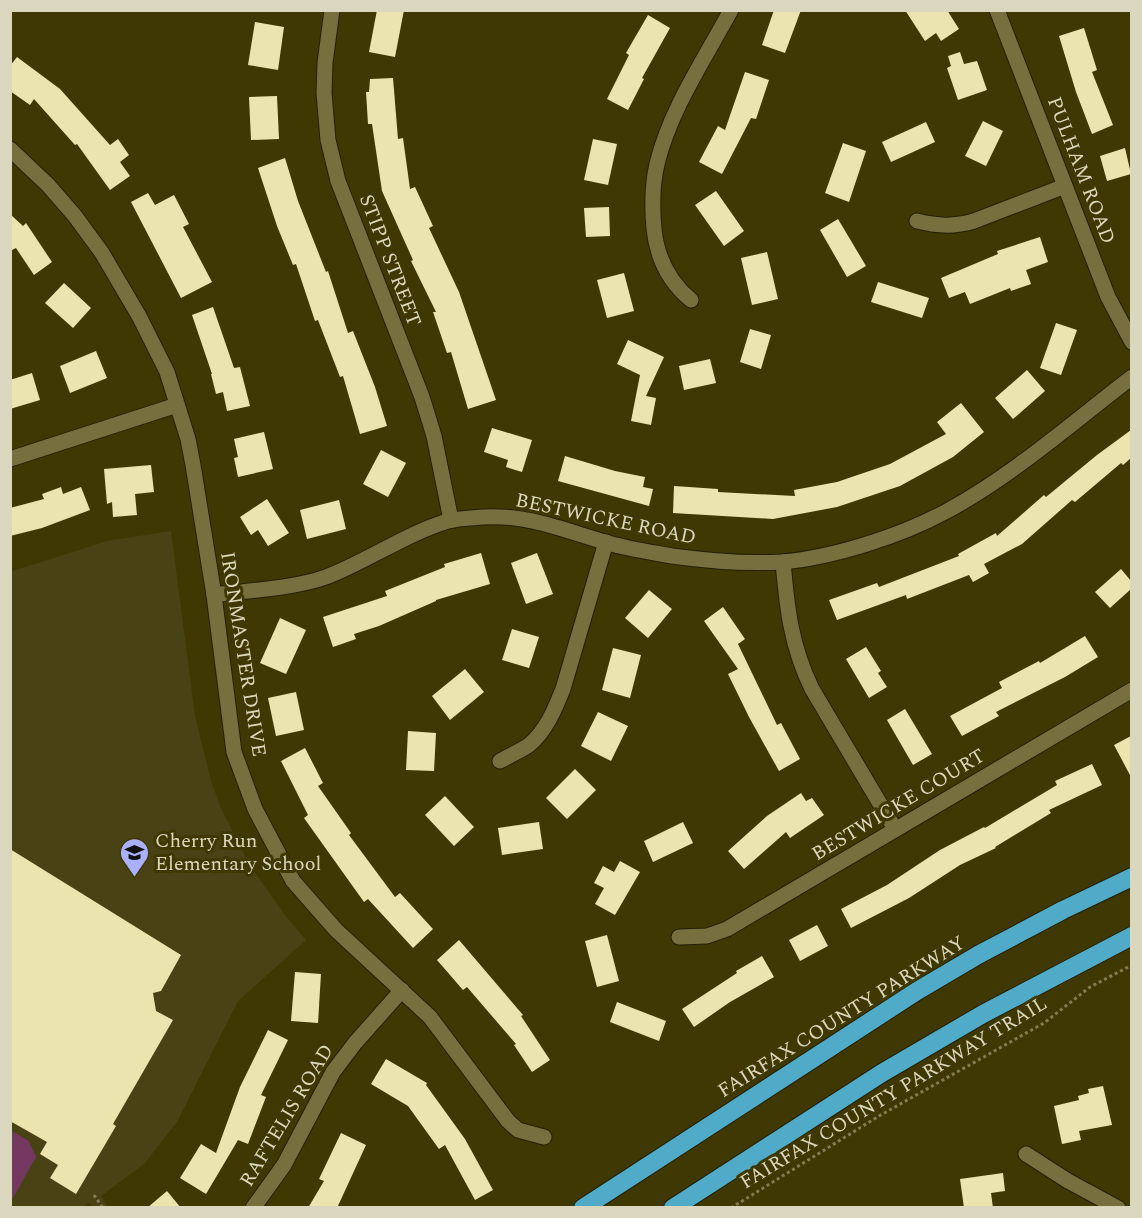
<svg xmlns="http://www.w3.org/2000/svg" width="1142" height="1218" font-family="Spectral,serif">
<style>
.built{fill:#494215}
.green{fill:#733760}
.building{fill:#ece4af}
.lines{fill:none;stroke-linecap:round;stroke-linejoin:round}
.street-casing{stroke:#242006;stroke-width:17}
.highway-casing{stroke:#242006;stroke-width:20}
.path{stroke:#847d54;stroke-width:3;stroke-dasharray:3 3;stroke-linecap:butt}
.street{stroke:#776f3e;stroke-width:15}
.highway{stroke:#4fabc7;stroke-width:18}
.labels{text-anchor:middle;stroke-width:6;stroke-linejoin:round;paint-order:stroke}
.street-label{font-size:20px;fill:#dbd7be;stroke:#403802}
.poi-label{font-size:20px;fill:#dbd7be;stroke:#403802;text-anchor:start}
</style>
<rect width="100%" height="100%" fill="#403802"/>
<path class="built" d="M171 531 195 716 211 781 221 808 250 866 285 915 306 940 238 1001 177 1122 144 1164 101 1196 108 1207H93L89 1203 83 1207H11L10 572 107 541Z"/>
<path class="green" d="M10 1130 29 1141 36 1157 13 1198 10 1196Z"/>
<g class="building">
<path d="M377 10H404L395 57 369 52Z"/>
<path d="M774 10H801L785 53 762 45Z"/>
<path d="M905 10H947L959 29 941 41 936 33 925 41Z"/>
<path d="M648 15 670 28 642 78 644 79 628 110 607 99 629 55 626 53Z"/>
<path d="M255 22 284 27 278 70 248 65Z"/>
<path d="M1084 28 1097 70 1092 72 1113 125 1092 134 1076 92 1059 36Z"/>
<path d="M960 52 964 64 977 61 987 90 958 100 947 68 951 66 948 56Z"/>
<path d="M17 57 60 89 110 145 118 139 129 155 120 162 130 176 110 190 77 144 75 145 34 99 30 105 10 91V66Z"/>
<path d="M745 72 769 80 756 119 751 118 722 174 699 162 718 126 725 130Z"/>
<path d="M393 78 398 139 403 138 410 189 415 187 433 226 429 228 459 292 496 400 468 409 451 352 447 353 433 312H436L411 261 413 260 382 191 372 124H368L366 92H369L370 79Z"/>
<path d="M277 96 279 139 251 140 249 97Z"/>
<path d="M983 121 1003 131 986 166 965 156Z"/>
<path d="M926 122 935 142 891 162 882 142Z"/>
<path d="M593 139 617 144 608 185 584 180Z"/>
<path d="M843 143 866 151 849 202 825 193Z"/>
<path d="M1125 148 1131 174 1107 181 1100 156Z"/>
<path d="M285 158 298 201 326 272 328 271 348 333 353 331 375 387 387 426 360 434 343 376 340 377 318 320 315 321 296 264 293 265 277 226 258 168Z"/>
<path d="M716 191 744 231 724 246 695 205Z"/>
<path d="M148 193 155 205 174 195 189 224 183 227 212 282 181 298 131 202Z"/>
<path d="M609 207 610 236 586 237 584 208Z"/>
<path d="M10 214 23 226 26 223 52 262 34 275 16 248 10 251Z"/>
<path d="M838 219 866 266 847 277 820 230Z"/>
<path d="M1040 237 1048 262 1026 270 1031 284 1011 291 1010 288 970 304 965 292 949 298 941 278 998 254 997 251Z"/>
<path d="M767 252 778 299 752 305 741 258Z"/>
<path d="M624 273 634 311 607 318 597 280Z"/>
<path d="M878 282 929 298 922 318 871 302Z"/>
<path d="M64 283 91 308 73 328 45 303Z"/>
<path d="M213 307 234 368 240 367 250 406 227 411 223 392 216 394 211 374H212L192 315Z"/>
<path d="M1056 323 1077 330 1061 375 1040 368Z"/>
<path d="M750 329 771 335 761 369 740 362Z"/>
<path d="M628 340 664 357 646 396 656 398 651 425 631 421 640 375 617 364Z"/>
<path d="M96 351 107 378 70 393 60 366Z"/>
<path d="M710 359 716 383 684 390 679 366Z"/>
<path d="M1027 370 1045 391 1013 419 995 398Z"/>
<path d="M32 373 40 400 10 409V380Z"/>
<path d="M961 403 984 432 953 457 900 486 837 507 773 519 673 513 674 486 718 489V492L795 496 794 490 837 482 890 464 946 434 937 422Z"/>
<path d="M492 428 532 440 522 472 506 467 508 460 484 452Z"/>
<path d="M1131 430V458L1123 465 1121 463 1075 502 1072 500 1022 544 984 564 989 573 973 582 969 575 907 599 906 595 837 620 829 600 877 583 879 587 959 556 958 554 996 533 997 536 1044 495 1046 497 1097 455Z"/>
<path d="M264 432 273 469 238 477 234 458 238 457 234 439Z"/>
<path d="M381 450 406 463 388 497 363 484Z"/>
<path d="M565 456 615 471 645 477 643 487 653 489 649 506 558 481Z"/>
<path d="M151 465 154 492 135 494 137 515 113 517 112 502 107 504 104 469Z"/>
<path d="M61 487 63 494 81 487 90 510 42 528 10 536V508L44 499 42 494Z"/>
<path d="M267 499 289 533 268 546 258 530 251 535 240 517Z"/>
<path d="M339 500 346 529 307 539 300 510Z"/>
<path d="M481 553 490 584 436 600V601L379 626 354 634 356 639 333 647 323 617 387 596 385 591 445 567 444 564Z"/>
<path d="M537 553 553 594 526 604 511 563Z"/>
<path d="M1121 569 1131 581V589L1110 608 1095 592Z"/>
<path d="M649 590 672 609 648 638 625 618Z"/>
<path d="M723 607 745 639 738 644 777 725 781 723 800 759 779 771 749 717 728 674 738 669 704 621Z"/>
<path d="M280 618 306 630 286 674 260 663Z"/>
<path d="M512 629 539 637 529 668 502 660Z"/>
<path d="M1085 636 1098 657 1065 677 996 712 999 716 962 736 950 716 1002 688 999 682 1039 661 1040 663Z"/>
<path d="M866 647 881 671 878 673 887 687 869 698 846 659Z"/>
<path d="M613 648 641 655 630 698 602 690Z"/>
<path d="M465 669 484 692 450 720 432 696Z"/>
<path d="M296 692 304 730 276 736 268 698Z"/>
<path d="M905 709 932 754 913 765 887 720Z"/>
<path d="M598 712 628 726 611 761 581 746Z"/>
<path d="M408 731 436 733 434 771 406 770Z"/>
<path d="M1131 736V777L1114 745Z"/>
<path d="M305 748 323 783 318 786 351 833 349 835 395 897 400 893 433 929 413 948 368 899 364 902 304 818 308 815 281 761Z"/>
<path d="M1092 764 1102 785 1049 810 1051 813 995 847 996 848 960 865 909 898 851 928 841 909 887 885 940 850 984 827 985 828 1057 785 1055 781Z"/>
<path d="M575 769 596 790 567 819 546 798Z"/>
<path d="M801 793 806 801 812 798 824 815 790 838 786 832 744 869 728 851 767 816Z"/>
<path d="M445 796 474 827 454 846 425 815Z"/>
<path d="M539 822 543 849 502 855 498 828Z"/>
<path d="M683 822 693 843 653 862 644 841Z"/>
<path d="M10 849 181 955 161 991 153 993 156 1011 173 1020 113 1124 116 1126 76 1194 50 1178 58 1165 40 1154 47 1142 10 1121Z"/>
<path d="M620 861 640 872 615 915 595 904 604 888 594 883 603 866 614 872Z"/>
<path d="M817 925 828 946 800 961 789 940Z"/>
<path d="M607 935 619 981 597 987 585 941Z"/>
<path d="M459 940 523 1015 521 1016 550 1060 532 1072 514 1045 516 1044 467 987 463 990 437 960Z"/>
<path d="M762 956 774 977 730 1002 694 1027 682 1009 737 973 736 971Z"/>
<path d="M295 972 321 974 318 1023 291 1021Z"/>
<path d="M617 1002 666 1021 659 1041 610 1022Z"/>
<path d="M268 1030 288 1040 261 1095 266 1097 248 1144 238 1140 206 1194 180 1178 201 1144 216 1153 240 1087Z"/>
<path d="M386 1059 427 1083 426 1085 465 1139 493 1190 475 1200 445 1145 439 1149 408 1106 371 1084Z"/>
<path d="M1103 1086 1112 1125 1079 1131 1081 1140 1062 1144 1054 1106 1079 1100 1078 1096 1089 1093 1088 1089Z"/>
<path d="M341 1133 366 1145 337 1208H308L324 1181 319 1179Z"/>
<path d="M1003 1173 1005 1191 991 1193 993 1208H964L960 1179Z"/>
<path d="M167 1191 181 1208H147Z"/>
</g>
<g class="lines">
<defs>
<g id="street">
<path d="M332 10 325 63 324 93 328 140 338 181 422 397 434 436 451 520"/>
<path d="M997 10 1108 297 1132 342"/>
<path d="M10 149 48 185 75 216 102 253 139 316 167 372 188 439 193 465 214 595 234 752 255 809 293 881 336 930 430 1017 508 1121 518 1130 544 1137"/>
<path d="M917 221C937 226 954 227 974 221L1065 186"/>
<path d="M691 300C669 282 657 257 654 229 652 207 652 185 657 164 670 110 704 60 731 10"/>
<path d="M10 459 177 405"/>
<path d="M783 562C787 608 791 646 812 689L895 829"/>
<path d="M214 595C250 590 291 589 326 577 368 561 405 534 448 521 459 518 472 518 483 517 528 514 566 531 608 543 629 549 650 552 672 556 708 561 745 564 781 562 832 558 901 536 947 511 1013 475 1072 423 1132 377"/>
<path d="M500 761C509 756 520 751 529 745 546 731 555 709 563 689L606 542"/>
<path d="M679 937 707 936 727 929 1132 690"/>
<path d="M1026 1154 1068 1181 1118 1208"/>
<path d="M253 1208 284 1165 333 1072 355 1043 402 990"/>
</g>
<g id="highway">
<path d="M583 1208 917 991 978 955 1063 910 1132 877"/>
<path d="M673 1208 882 1073 983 1014 1132 936"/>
</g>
</defs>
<use href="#street" class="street-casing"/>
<use href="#highway" class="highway-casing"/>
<g class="path">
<path d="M94 1195 103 1208"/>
<path d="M731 1208 879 1116 1044 1023 1090 987 1132 965"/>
</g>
<use href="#street" class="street"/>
<use href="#highway" class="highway"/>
</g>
<defs>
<symbol id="school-pin" viewBox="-11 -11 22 30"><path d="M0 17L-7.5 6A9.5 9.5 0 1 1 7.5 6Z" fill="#aab0fb" stroke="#403802"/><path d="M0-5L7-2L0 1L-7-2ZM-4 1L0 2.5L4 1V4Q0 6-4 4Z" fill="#111"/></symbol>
</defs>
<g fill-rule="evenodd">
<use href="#school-pin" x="118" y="836" width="33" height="45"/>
</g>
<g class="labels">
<g class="street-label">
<text transform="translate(1082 170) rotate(69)" y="7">PULHAM ROAD</text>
<text transform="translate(391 260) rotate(69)" y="7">STIPP STREET</text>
<text transform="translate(606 518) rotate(12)" y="7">BESTWICKE ROAD</text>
<text transform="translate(244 654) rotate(81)" y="7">IRONMASTER DRIVE</text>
<text transform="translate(898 804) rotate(-31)" y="7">BESTWICKE COURT</text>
<text transform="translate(841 1016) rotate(-32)" y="7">FAIRFAX COUNTY PARKWAY</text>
<text transform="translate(893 1092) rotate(-31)" y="7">FAIRFAX COUNTY PARKWAY TRAIL</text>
<text transform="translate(286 1115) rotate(-59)" y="7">RAFTELIS ROAD</text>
</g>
<g class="poi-label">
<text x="155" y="847">Cherry Run<tspan x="155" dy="23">Elementary School</tspan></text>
</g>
</g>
<rect width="1142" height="1218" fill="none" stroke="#dbd7be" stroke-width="24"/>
</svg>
